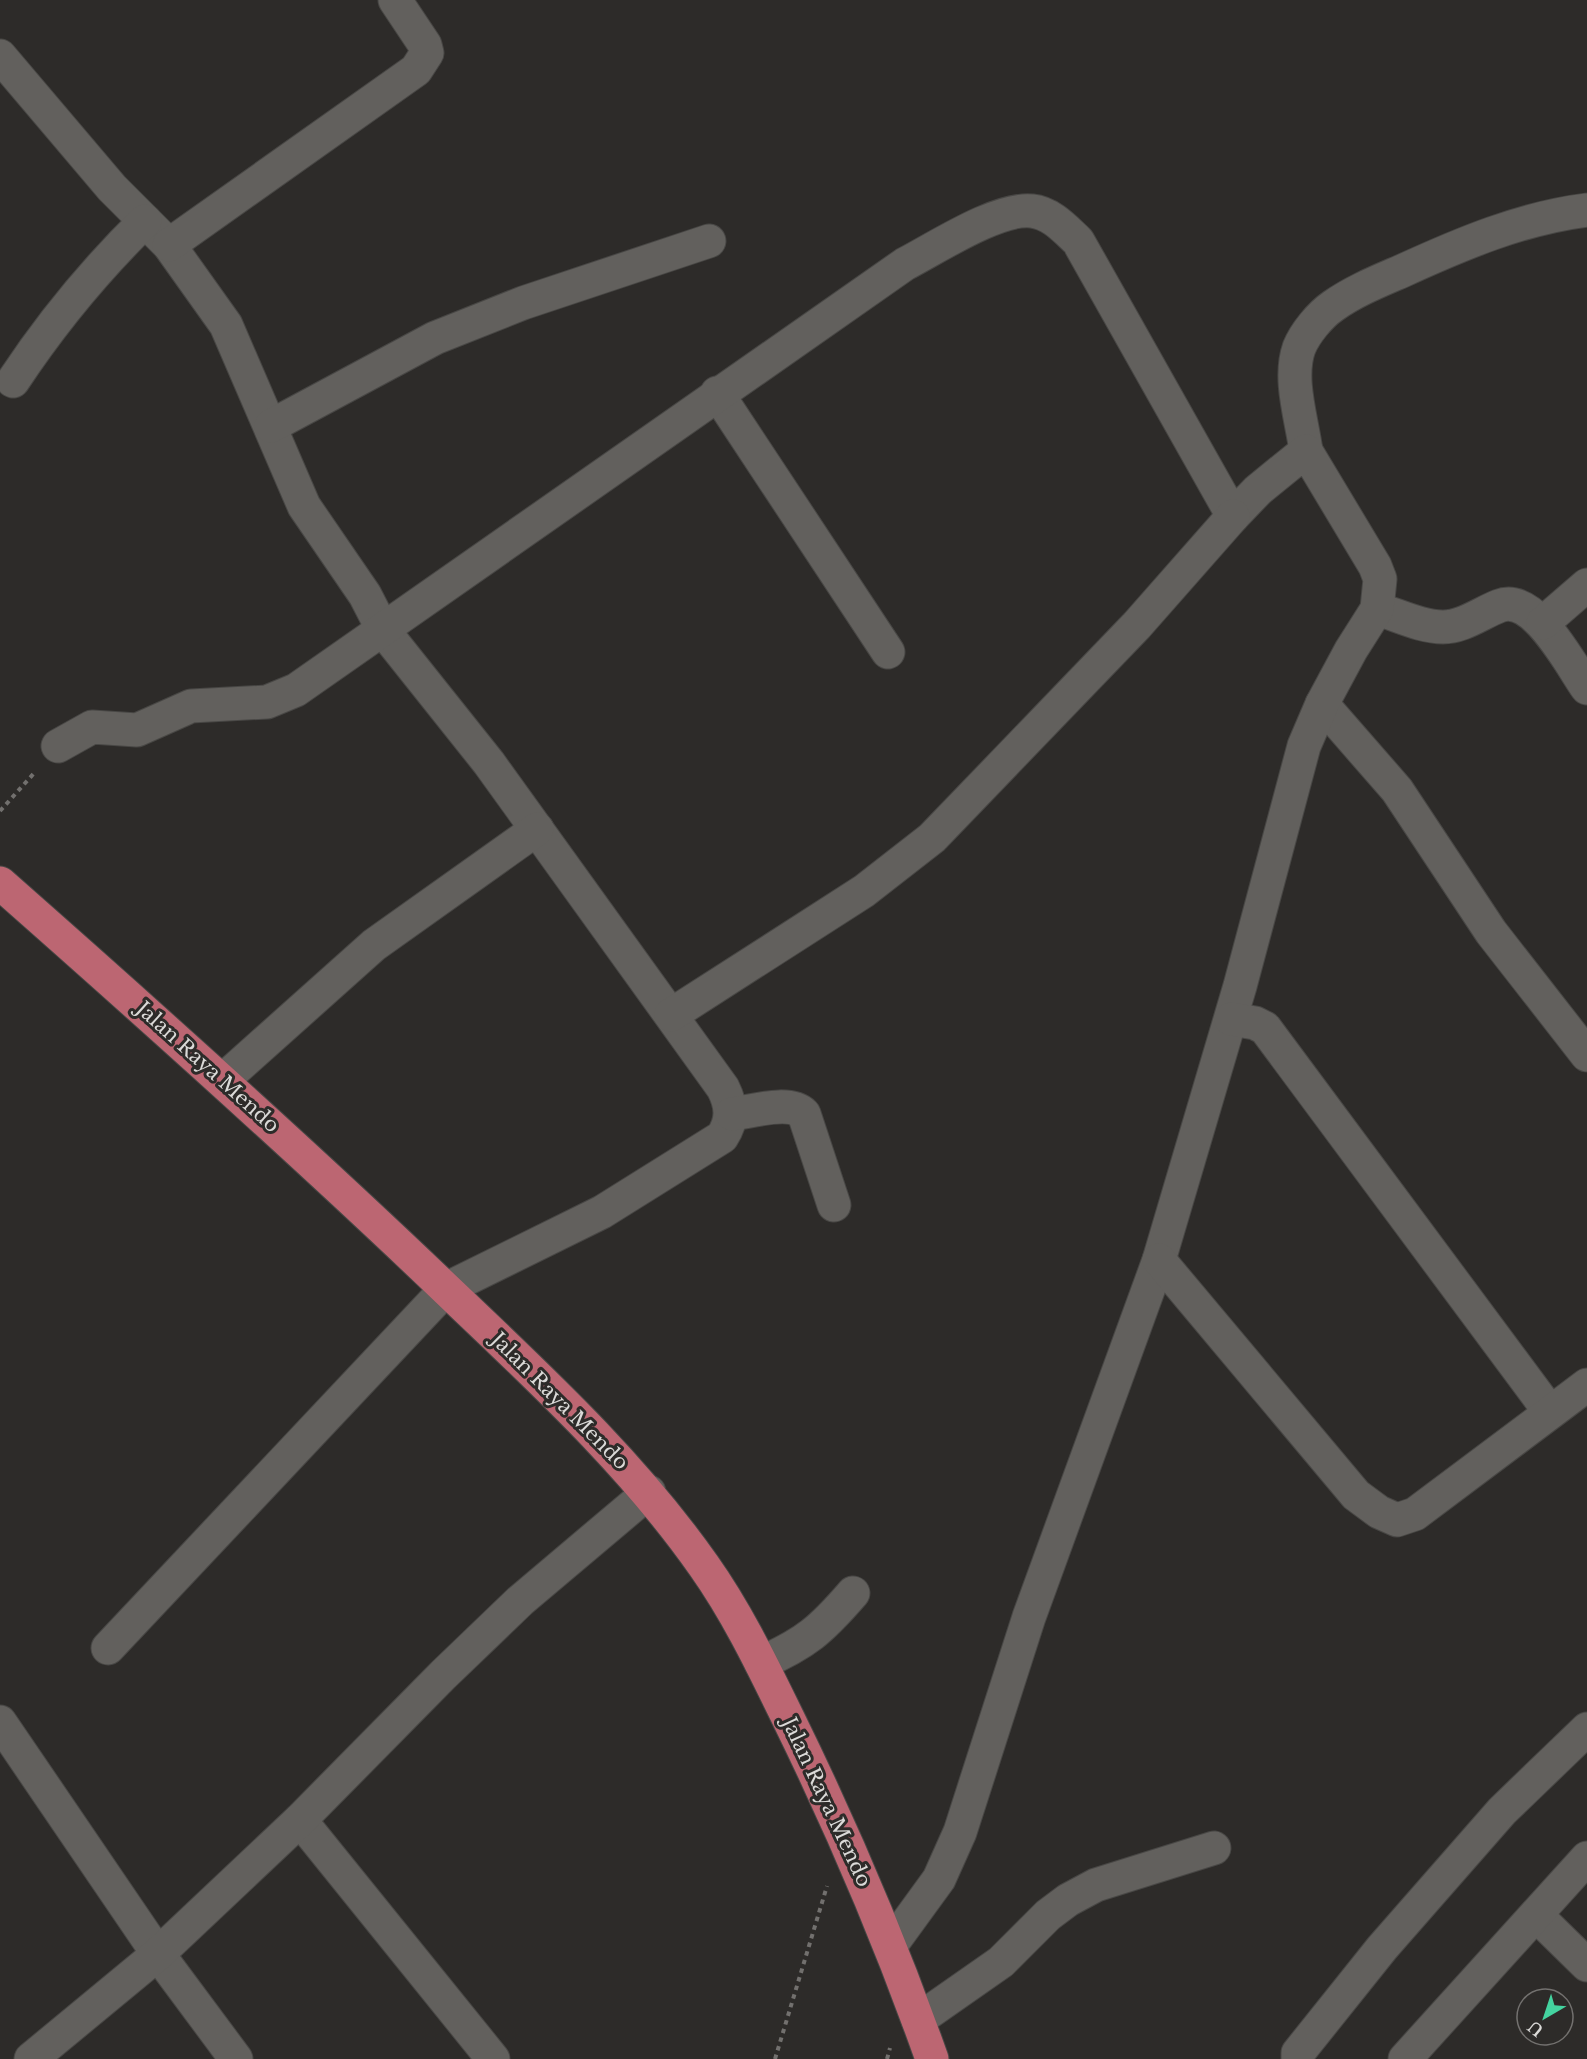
<svg xmlns="http://www.w3.org/2000/svg" width="1587" height="2059" font-family="'Libre Baskerville',serif">
<style>
.lines{fill:none;stroke-linecap:round;stroke-linejoin:round}
.minor-casing{stroke:#484745;stroke-width:35}
.trunk-casing{stroke:#484745;stroke-width:35}
.path{stroke:#72706e;stroke-width:4;stroke-dasharray:4.5 4.5;stroke-linecap:butt}
.minor{stroke:#62605d;stroke-width:33}
.trunk{stroke:#bc6672;stroke-width:33}
.labels{text-anchor:middle;stroke-width:6;stroke-linejoin:round;paint-order:stroke}
.street-label{font-size:20px;fill:#dbdad8;stroke:#2d2b29}
</style>
<rect width="100%" height="100%" fill="#2d2b29"/>
<g class="lines">
<defs>
<g id="minor">
<path d="M0 56 112 188 169 245 226 325 304 506 365 595 383 630 489 763 723 1088C732 1106 733 1120 722 1137L602 1212 446 1289 108 1648"/>
<path d="M169 245 416 70 427 53 425 45 395 0"/>
<path d="M13 381C52 322 95 270 145 221"/>
<path d="M717 393 888 652"/>
<path d="M271 426 435 338 523 303 709 241"/>
<path d="M1306 451C1302 420 1288 379 1299 348 1305 333 1320 315 1333 306 1354 291 1379 281 1402 271 1461 244 1522 218 1587 210"/>
<path d="M1377 609C1398 615 1421 627 1443 627 1463 627 1481 613 1499 606 1534 592 1570 664 1587 688"/>
<path d="M1543 623 1587 585"/>
<path d="M1322 704 1397 790 1491 932 1587 1055"/>
<path d="M58 746 92 727 137 730 191 706 267 702 296 690 905 264C936 248 998 207 1032 211 1051 213 1065 229 1078 241L1233 516 1258 490 1306 451 1375 566 1380 579 1377 609 1351 650 1322 704 1304 746 1240 986 1159 1260 1029 1617 960 1832 939 1879 891 1945"/>
<path d="M671 1015 864 891 932 838 1137 625 1233 516"/>
<path d="M1231 1019 1255 1023 1265 1028 1550 1412"/>
<path d="M223 1080 374 945 537 829"/>
<path d="M732 1114C751 1112 789 1099 804 1114L834 1205"/>
<path d="M1159 1260 1356 1495 1379 1512 1397 1520 1415 1514 1587 1385"/>
<path d="M761 1663C806 1643 821 1630 853 1593"/>
<path d="M0 1722 158 1954 236 2059"/>
<path d="M300 1820 493 2059"/>
<path d="M1536 1915 1587 1965"/>
<path d="M918 2020 1001 1962 1048 1915 1068 1900 1096 1885 1214 1848"/>
<path d="M31 2059 158 1954 300 1820 443 1675 520 1601 649 1492"/>
<path d="M1298 2059V2053L1382 1948 1502 1811 1587 1729"/>
<path d="M1405 2059 1587 1858"/>
</g>
<path id="trunk" d="M0 883C152 1017 302 1151 448 1291 539 1378 631 1462 704 1566 738 1614 763 1667 789 1720 843 1830 891 1943 932 2059"/>
</defs>
<use href="#minor" class="minor-casing"/>
<use href="#trunk" class="trunk-casing"/>
<g class="path">
<path d="M0 811 36 771"/>
<path d="M775 2059 827 1886"/>
<path d="M887 2059 890 2048"/>
</g>
<use href="#minor" class="minor"/>
<use href="#trunk" class="trunk"/>
</g>
<g class="labels">
<g class="street-label">
<text transform="translate(208 1067) rotate(42)" y="7">Jalan Raya Mendo</text>
<text transform="translate(560 1401) rotate(45)" y="7">Jalan Raya Mendo</text>
<text transform="translate(827 1802) rotate(65)" y="7">Jalan Raya Mendo</text>
</g>
</g>
<g transform="translate(1545 2017) rotate(219)"><circle r="28" fill="#2d2b29" stroke="#73716f" stroke-width="1.5"/>
<path d="M0-4.5L10 22L0 15L-10 22Z" fill="#44d4a0"/>
<text y="-9" font-size="16" font-weight="bold" text-anchor="middle" fill="#dbdad8">U</text>
</g>
</svg>
